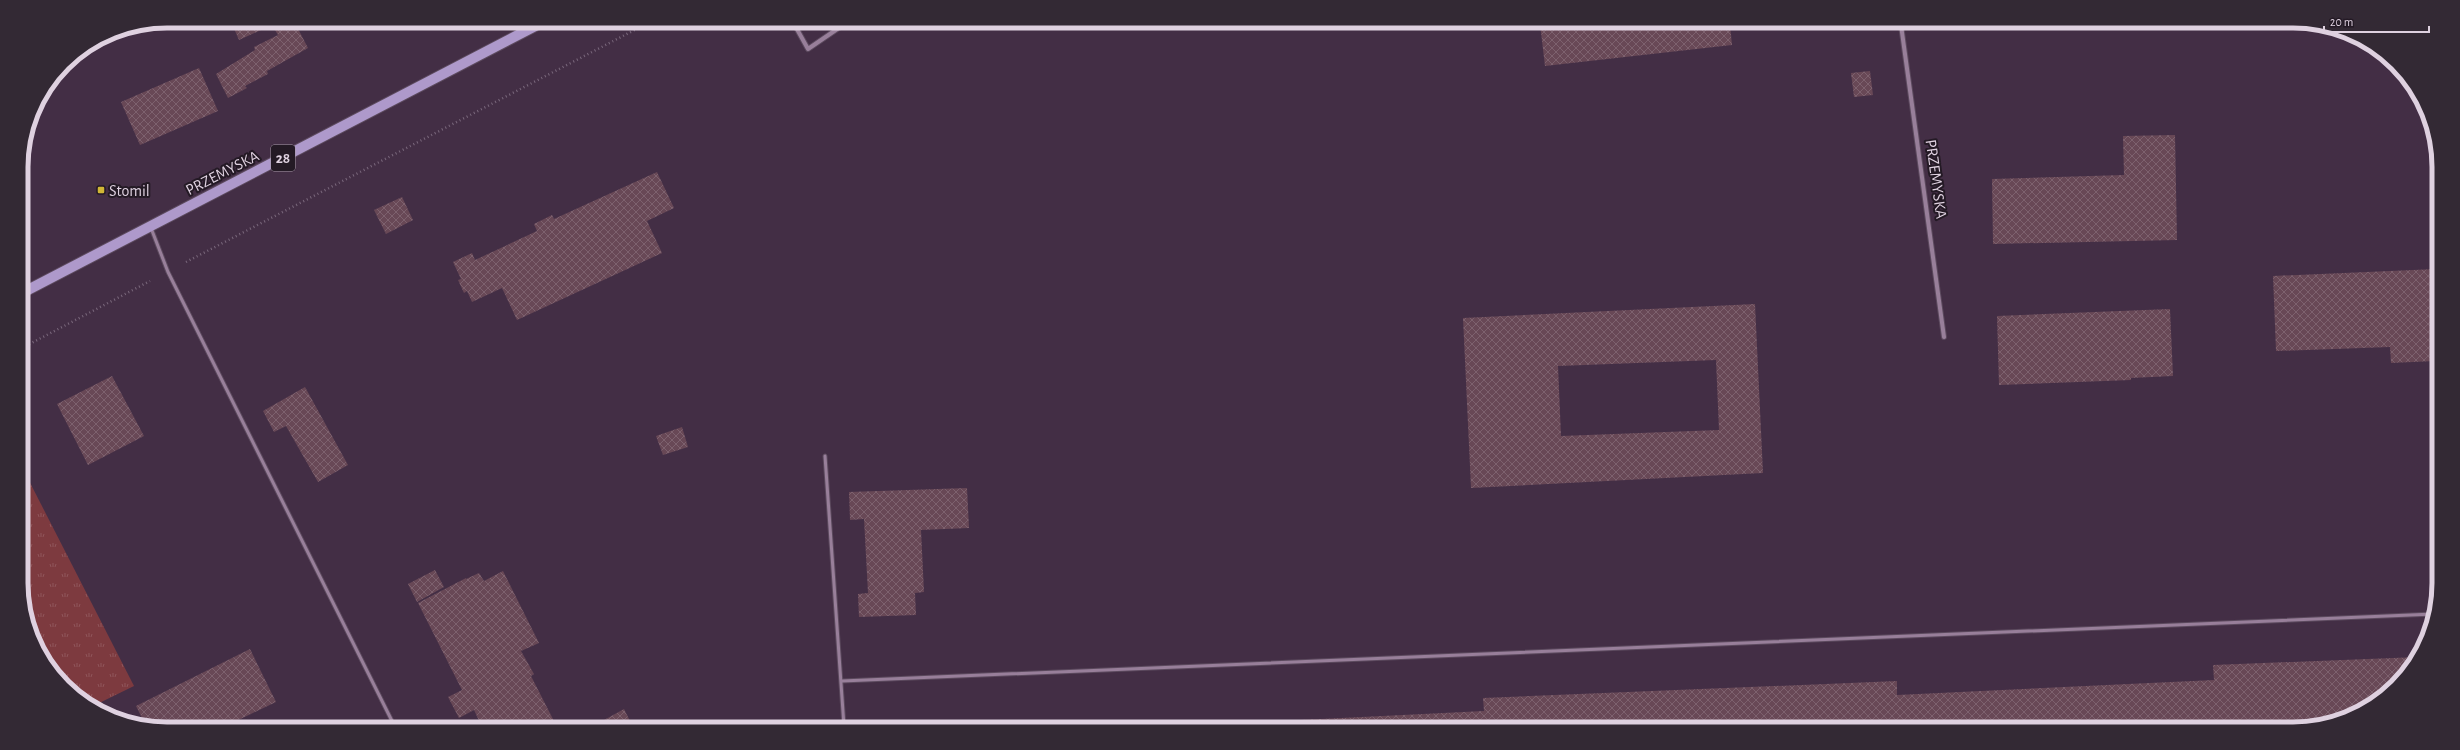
<svg xmlns="http://www.w3.org/2000/svg" width="2460" height="750" font-family="'Alegreya Sans',sans-serif">
<style>
.grass{fill:url(#grass-tufts)}
.building{fill:url(#building-cross-hatch);fill-rule:evenodd}
.lines{fill:none;stroke-linecap:round;stroke-linejoin:round}
.lane-casing{stroke:#5c4a5e;stroke-width:5}
.street-casing{stroke:#5c4a5e;stroke-width:6}
.primary-casing{stroke:#5c4a5e;stroke-width:12}
.path{stroke:#7a687c;stroke-width:2.5;stroke-dasharray:1 3;stroke-linecap:butt}
.lane{stroke:#987f9a;stroke-width:3}
.street{stroke:#987f9a;stroke-width:4}
.primary{stroke:#ae99cb;stroke-width:10}
.poi-dot{fill:#d1b736;stroke:#241a25;stroke-width:1.5}
.labels{text-anchor:middle;stroke-width:4;stroke-linejoin:round;paint-order:stroke}
.shield{fill:#241a25;stroke:#a79aa8;stroke-width:1}
.shield-label{font-size:15px;font-weight:bold;fill:#dfd1e0}
.street-label{font-size:16px;fill:#dfd1e0;stroke:#241a25}
.poi-label{font-size:16px;fill:#dfd1e0;stroke:#241a25;text-anchor:start}
.rim{fill:none;stroke:#dfd1e0;stroke-width:5}
</style>
<defs>
<pattern id="grass-tufts" width="24" height="20" patternUnits="userSpaceOnUse"><rect width="24" height="20" fill="#7d3a3f"/><path d="M3 7l-1-3M5 7V3M7 7l1-3M15 17l-1-3M17 17v-4M19 17l1-3" fill="none" stroke="#8f555a"/></pattern>
<pattern id="building-cross-hatch" width="8" height="8" patternUnits="userSpaceOnUse"><rect width="8" height="8" fill="#684856"/><path d="M0 0l8 8M0 8l8-8" fill="none" stroke="#7d616e"/></pattern>
</defs>
<rect width="100%" height="100%" fill="#432e45"/>
<path class="grass" d="M23 469 134 686 91 707 64 686 36 648 24 611Z"/>
<g class="building">
<path d="M238 21H294L308 48 267 71 268 74 245 86 247 88 228 98 216 74 255 50 254 47 278 35 272 25 239 40 232 24Z"/>
<path d="M155 23 132 32 131 28Z"/>
<path d="M1540 24 1730 25 1732 45 1545 66Z"/>
<path d="M199 68 218 111 140 145 121 102Z"/>
<path d="M1870 71 1873 95 1854 97 1851 73Z"/>
<path d="M2175 135 2177 240 1993 244 1992 179 2124 175 2123 136Z"/>
<path d="M657 172 674 208 647 221 662 253 517 320 502 288 472 302 467 291 464 293 458 280 461 279 453 262 472 253 475 260 537 231 534 224 552 215 554 219Z"/>
<path d="M402 197 413 220 386 234 374 210Z"/>
<path d="M2436 269 2435 361 2391 363 2390 347 2276 351 2273 276Z"/>
<path d="M1755 304 1763 473 1471 488 1463 318ZM1716 360 1719 430 1561 436 1558 366Z"/>
<path d="M2170 309 2173 376 2131 378V380L1999 385 1997 316Z"/>
<path d="M112 376 144 436 88 465 57 404Z"/>
<path d="M305 387 348 465 318 482 286 426 274 432 263 411Z"/>
<path d="M682 427 688 447 663 455 656 436Z"/>
<path d="M967 488 969 528 921 530 924 592 915 593 916 615 859 617 858 594 868 593 864 519 850 520 849 492Z"/>
<path d="M435 570 444 587 417 602 408 584Z"/>
<path d="M503 571 539 643 521 651 534 674 531 676 556 725H481L474 710 459 718 448 697 462 690 418 603 466 578V579L479 573 484 581Z"/>
<path d="M250 649 276 702 230 724H145L136 706Z"/>
<path d="M2418 657 2415 664 2389 693 2349 718 2303 729 1175 726 1484 711 1483 698 1897 681V695L2214 680 2213 665Z"/>
<path d="M624 709 632 725H595Z"/>
</g>
<g class="lines">
<defs>
<g id="lane">
<path d="M151 228 168 272 394 725"/>
<path d="M825 456 844 726"/>
<path d="M842 681 2434 614"/>
</g>
<g id="street">
<path d="M793 22 808 49 846 23"/>
<path d="M1901 25 1944 337"/>
</g>
<path id="primary" d="M22 293 543 22"/>
</defs>
<use href="#lane" class="lane-casing"/>
<use href="#street" class="street-casing"/>
<use href="#primary" class="primary-casing"/>
<g class="path">
<path d="M186 262 650 22"/>
<path d="M22 348 150 281"/>
</g>
<use href="#lane" class="lane"/>
<use href="#street" class="street"/>
<use href="#primary" class="primary"/>
</g>
<rect class="poi-dot" x="97" y="186" width="8" height="8" rx="2"/>
<g class="labels">
<rect class="shield" x="271" y="145" width="24" height="26" rx="3"/>
<g class="shield-label">
<text x="283" y="163">28</text>
</g>
<g class="street-label">
<text transform="translate(222 172) rotate(-27)" y="6">PRZEMYSKA</text>
<text transform="translate(1937 179) rotate(82)" y="6">PRZEMYSKA</text>
</g>
<g class="poi-label">
<text x="109" y="196">Stomil</text>
</g>
</g>
<path d="M0 0H2460V750H0ZM167 28H2293A139 139 0 0 1 2432 167V583A139 139 0 0 1 2293 722H167A139 139 0 0 1 28 583V167A139 139 0 0 1 167 28Z" fill="#332934" fill-rule="evenodd"/>
<path class="rim" d="M167 28H2293A139 139 0 0 1 2432 167V583A139 139 0 0 1 2293 722H167A139 139 0 0 1 28 583V167A139 139 0 0 1 167 28Z"/>
<path d="M2324 26v6h105v-6" fill="none" stroke="#dfd1e0" stroke-width="2"/>
<text x="2330" y="26" font-size="12" fill="#dfd1e0" stroke="#241a25" stroke-width="3" paint-order="stroke">20 m</text>
</svg>
